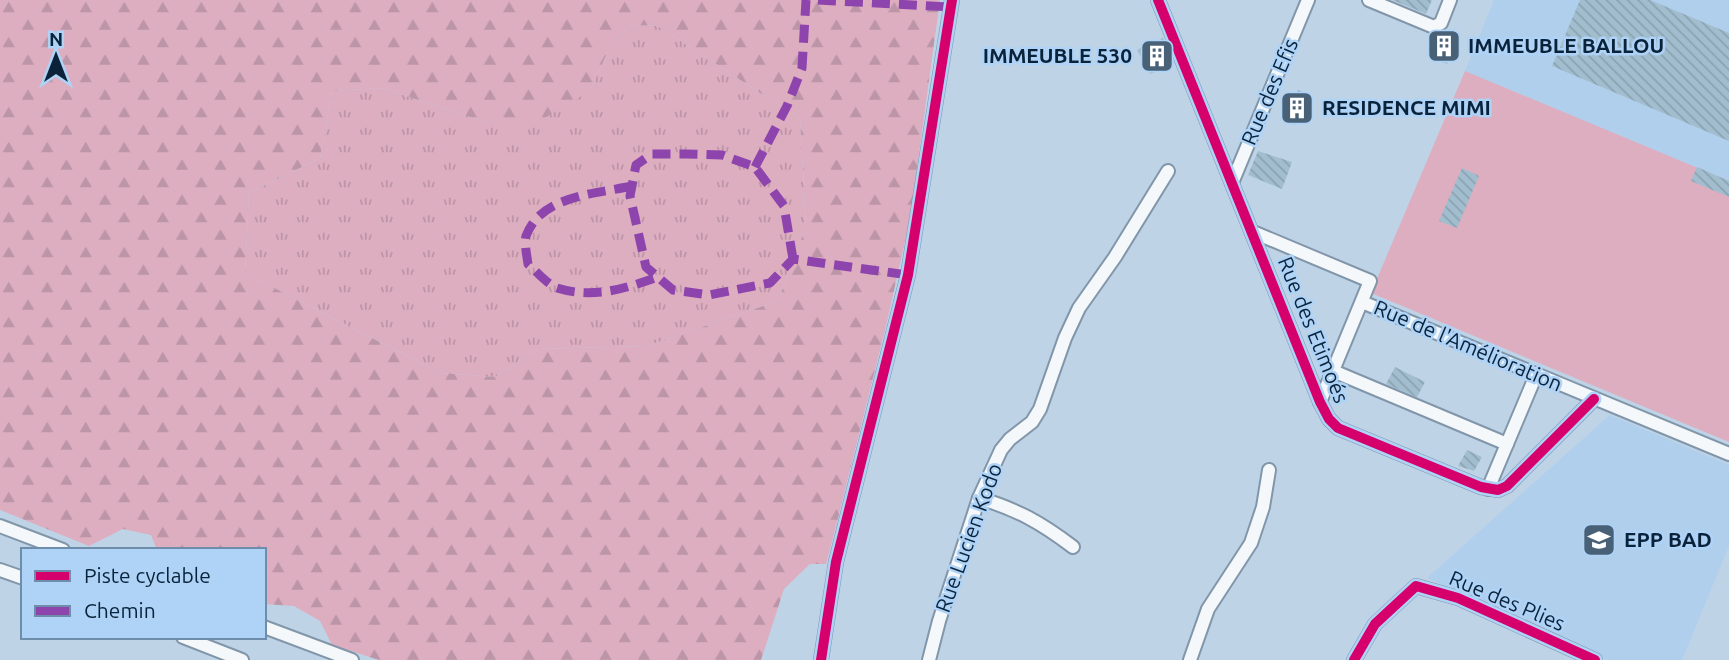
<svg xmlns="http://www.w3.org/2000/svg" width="1729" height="660" font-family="Ubuntu,sans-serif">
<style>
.built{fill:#b0cfed}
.grass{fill:url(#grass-tufts)}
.forest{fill:url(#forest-firs);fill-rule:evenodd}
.garden{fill:#ddadc0}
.building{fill:url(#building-back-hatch)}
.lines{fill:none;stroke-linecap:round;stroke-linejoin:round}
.street-casing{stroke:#8296aa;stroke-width:16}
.street{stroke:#f5f8fb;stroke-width:12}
.quiet{stroke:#8e44ad;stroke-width:9;stroke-dasharray:18 9;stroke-linecap:butt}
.cycleway-casing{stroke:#afd3f7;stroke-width:15}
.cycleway{stroke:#d6006c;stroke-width:10}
.labels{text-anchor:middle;stroke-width:5;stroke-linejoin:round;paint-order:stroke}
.poi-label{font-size:21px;font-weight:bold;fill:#0a233a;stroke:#afd3f7;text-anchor:start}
.street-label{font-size:21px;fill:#0a233a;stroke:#afd3f7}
</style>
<defs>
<pattern id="grass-tufts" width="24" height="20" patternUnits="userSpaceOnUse" patternTransform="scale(1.75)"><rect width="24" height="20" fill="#ddadc0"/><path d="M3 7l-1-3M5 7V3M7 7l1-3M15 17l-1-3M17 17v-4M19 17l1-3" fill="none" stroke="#bc95a6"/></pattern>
<pattern id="forest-firs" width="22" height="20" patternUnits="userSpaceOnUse" patternTransform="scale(1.75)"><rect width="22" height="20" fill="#ddadc0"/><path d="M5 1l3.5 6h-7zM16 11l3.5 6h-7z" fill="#bc95a6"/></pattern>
<pattern id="building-back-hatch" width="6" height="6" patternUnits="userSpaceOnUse" patternTransform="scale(1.75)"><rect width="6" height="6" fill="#a2bece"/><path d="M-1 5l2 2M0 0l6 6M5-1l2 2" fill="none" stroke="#8aa3b2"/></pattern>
</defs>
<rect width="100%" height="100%" fill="#bfd3e7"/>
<g class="built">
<path d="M1494 0H1729V181L1465 71Z"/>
<path d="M1610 415 1729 465V546L1682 660H1607L1427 578Z"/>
</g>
<path class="grass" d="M631 25 658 26 800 119 806 226 778 301 647 346 538 349 495 377 440 373 245 273 249 193 320 158 332 91 382 88 488 123 590 91 612 42Z"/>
<path class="forest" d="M0 0H940L910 219 886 326 835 530 826 564H810L784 589 761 660H379L332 645 320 621 294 606 264 604V550H157L151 535 123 529 89 546 0 510ZM631 25 658 26 800 119 806 226 778 301 647 346 538 349 495 377 440 373 245 273 249 193 320 158 332 91 382 88 488 123 543 119 590 91 612 42Z"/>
<path class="garden" d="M1465 71 1729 181V442L1371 293Z"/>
<g class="building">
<path d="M1392 0H1432L1426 14Z"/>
<path d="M1580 0H1650L1729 33V141L1552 66Z"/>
<path d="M1446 30 1457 35 1447 64 1431 58 1441 33Z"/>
<path d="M1163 38 1174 64 1150 74 1137 50Z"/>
<path d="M1298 90 1309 94 1296 125 1284 121Z"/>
<path d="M1258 151 1292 162 1282 189 1248 175Z"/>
<path d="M1697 167 1729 181V197L1691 181Z"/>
<path d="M1462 168 1479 176 1457 228 1439 221Z"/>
<path d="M1395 367 1425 382 1417 397 1386 384Z"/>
<path d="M1467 450 1482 457 1474 471 1458 466Z"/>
</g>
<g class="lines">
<defs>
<g id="street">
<path d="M1158 0 1320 402 1329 419 1338 428 1481 487 1498 490 1507 486 1594 399"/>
<path d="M1369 0 1434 27 1441 23 1450 0"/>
<path d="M1232 183 1308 0"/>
<path d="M1253 232 1370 281 1320 402"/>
<path d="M1362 302 1729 454"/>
<path d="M1333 371 1507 444"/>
<path d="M1488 489 1536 375"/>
<path d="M979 498C1018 510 1040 522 1073 547"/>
<path d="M0 526 63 550"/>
<path d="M0 570 23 578"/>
<path d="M264 627 352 660"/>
<path d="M183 637 242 660"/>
<path d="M821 660 836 562 908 275 952 0"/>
<path d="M929 660 939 621 979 498 1001 450 1010 439 1032 422 1040 409 1065 338 1079 308 1115 257 1168 171"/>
<path d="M1190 660 1208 609 1251 543 1263 507 1269 470"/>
<path d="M1354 660 1375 624 1416 586 1458 598 1595 660"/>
</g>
</defs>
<use href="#street" class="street-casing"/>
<use href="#street" class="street"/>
<g class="quiet">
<path d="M818 0 951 7"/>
<path d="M755 167 787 106 802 68 806 0"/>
<path d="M632 186C596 194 541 195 526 236 524 243 527 256 528 264 536 271 547 284 557 288 593 299 624 289 658 277"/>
<path d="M793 259 784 206 755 167 722 155 685 154H652L636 165 630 196 646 267 673 290 709 295 770 283 793 259 908 275"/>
</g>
<defs>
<g id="cycleway">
<path d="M1158 0 1320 402 1329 419 1338 428 1481 487 1498 490 1507 486 1594 399"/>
<path d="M821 660 836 562 908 275 952 0"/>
<path d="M1354 660 1375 624 1416 586 1458 598 1595 660"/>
</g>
</defs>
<use href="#cycleway" class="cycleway-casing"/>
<use href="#cycleway" class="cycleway"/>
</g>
<defs>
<symbol id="building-square" viewBox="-11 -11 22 22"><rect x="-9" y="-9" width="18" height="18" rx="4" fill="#496177" stroke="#afd3f7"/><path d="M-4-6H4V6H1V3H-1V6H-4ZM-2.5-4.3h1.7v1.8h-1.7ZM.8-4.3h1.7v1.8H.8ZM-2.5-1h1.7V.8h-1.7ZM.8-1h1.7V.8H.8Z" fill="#fff"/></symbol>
<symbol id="school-square" viewBox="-11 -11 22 22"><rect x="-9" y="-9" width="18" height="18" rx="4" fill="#496177" stroke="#afd3f7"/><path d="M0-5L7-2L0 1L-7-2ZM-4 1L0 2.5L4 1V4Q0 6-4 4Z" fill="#fff"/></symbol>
</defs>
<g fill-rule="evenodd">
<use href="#building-square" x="1425" y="27" width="38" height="38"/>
<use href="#building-square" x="1138" y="37" width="38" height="38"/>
<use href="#building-square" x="1278" y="89" width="38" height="38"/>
<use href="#school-square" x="1580" y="521" width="38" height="38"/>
</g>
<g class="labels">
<g class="poi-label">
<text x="1468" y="53">IMMEUBLE BALLOU</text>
<text x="1132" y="63" text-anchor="end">IMMEUBLE 530</text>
<text x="1322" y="115">RESIDENCE MIMI</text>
<text x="1624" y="547">EPP BAD</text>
</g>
<g class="street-label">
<text transform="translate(1270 92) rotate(-67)" y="7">Rue des Efis</text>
<text transform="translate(1313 330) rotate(68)" y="7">Rue des Etimoés</text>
<text transform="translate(1468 346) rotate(23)" y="7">Rue de l'Amélioration</text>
<text transform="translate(969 538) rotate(-70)" y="7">Rue Lucien Kodo</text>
<text transform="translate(1507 601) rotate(23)" y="7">Rue des Plies</text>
</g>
</g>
<rect x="21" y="548" width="245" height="91" fill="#afd3f7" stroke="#6d8dab" stroke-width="2"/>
<rect x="35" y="571" width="35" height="10" fill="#d6006c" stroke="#6d8dab" stroke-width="2"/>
<text x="84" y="583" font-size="21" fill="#0a233a">Piste cyclable</text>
<rect x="35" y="606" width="35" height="10" fill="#8e44ad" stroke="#6d8dab" stroke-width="2"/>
<text x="84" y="618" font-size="21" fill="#0a233a">Chemin</text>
<g transform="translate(56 56)" stroke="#afd3f7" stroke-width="5" paint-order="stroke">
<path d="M0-5L12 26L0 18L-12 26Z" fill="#0a233a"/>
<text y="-10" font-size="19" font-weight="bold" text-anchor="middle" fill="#0a233a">N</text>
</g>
</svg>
